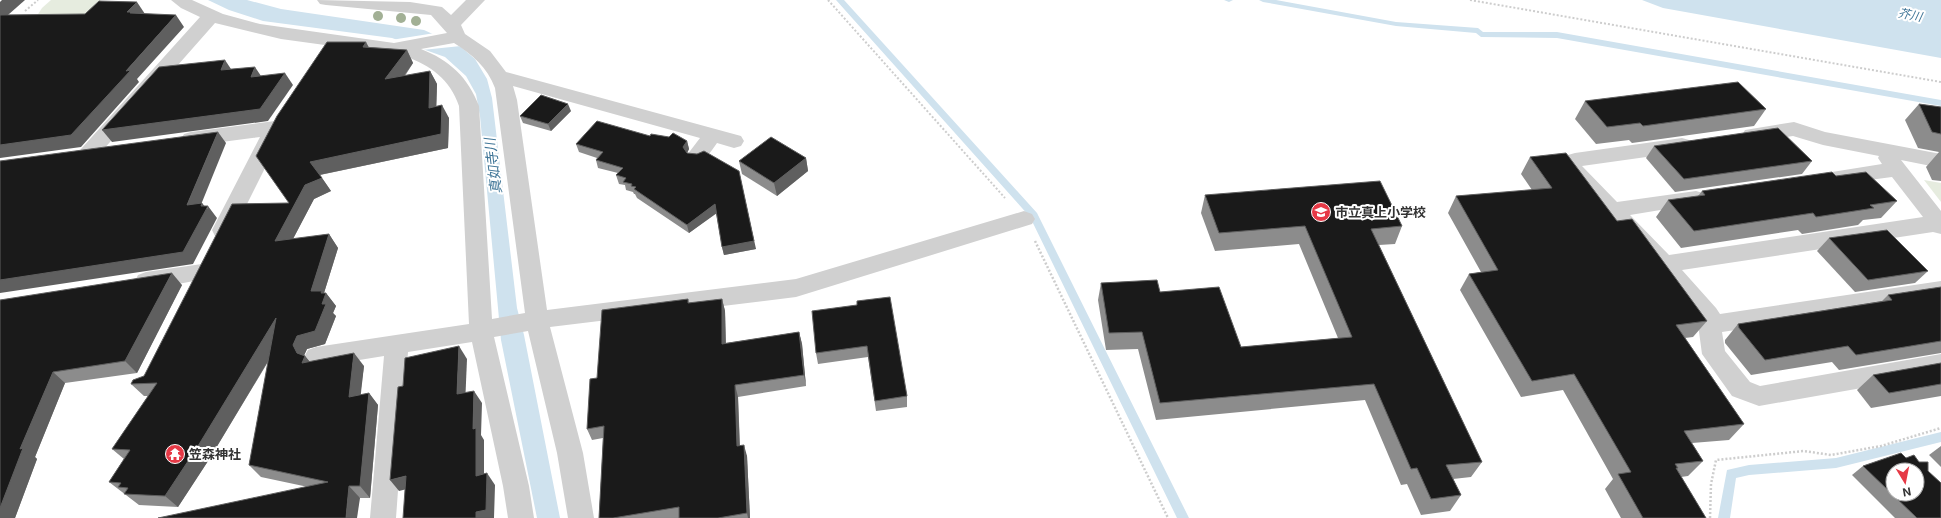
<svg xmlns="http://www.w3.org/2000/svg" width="1941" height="518" font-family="Inter,'Noto Sans JP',sans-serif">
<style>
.green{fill:#e6ecdf}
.water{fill:#cfe2ee}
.pier{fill:#fff}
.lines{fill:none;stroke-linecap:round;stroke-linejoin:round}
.stream{fill:#cfe2ee;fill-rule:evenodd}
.path-far1{stroke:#cdcdcd;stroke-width:2;stroke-dasharray:2 2;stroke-linecap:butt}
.path{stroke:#cdcdcd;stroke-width:2.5;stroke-dasharray:2 2;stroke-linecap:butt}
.minor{fill:#d0d0d0;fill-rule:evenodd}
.tree{fill:#a2b095}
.wall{fill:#8c8c8c}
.shaded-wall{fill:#5f5f5f}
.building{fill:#1a1a1a;stroke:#5f5f5f;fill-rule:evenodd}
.labels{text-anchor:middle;stroke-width:4;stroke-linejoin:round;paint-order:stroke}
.far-water-label{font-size:12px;font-style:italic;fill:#3f7597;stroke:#fff}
.poi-label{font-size:13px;font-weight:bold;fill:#333;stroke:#fff;text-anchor:start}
.water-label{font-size:14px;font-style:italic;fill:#3f7597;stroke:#fff}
</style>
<rect width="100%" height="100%" fill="#fff"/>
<g class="green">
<path d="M51 0H101L77 25H31L42 8Z"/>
<path d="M1924 180 1941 183V202Z"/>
</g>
<g class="water">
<path d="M208 0H247L281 9 424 30 461 47 475 59 487 79 492 98 517 308 524 335 560 518H537L501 340 480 116 476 94 466 76 445 57 392 38 263 21 229 10Z"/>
<path d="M1642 0H1941V58L1663 8Z"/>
</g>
<path class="pier" d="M435 33 461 46 422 50 391 40Z"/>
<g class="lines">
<g class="stream">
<path d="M836 0H844L1037 213 1189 518H1177L1030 217Z"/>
<path d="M1224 0H1233L1229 2Z"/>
<path d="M1259 0H1276L1396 22 1478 28 1483 32H1557L1941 100V106L1557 38 1481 37 1476 33 1396 26 1263 2Z"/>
<path d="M1941 432V442L1836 468 1749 475 1736 478 1730 518H1718L1727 470 1749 465 1836 458Z"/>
</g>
<g class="path-far1">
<path d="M828 0 1005 198"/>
<path d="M1470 0 1941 82"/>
<path d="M25 11 38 0"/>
</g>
<g class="path">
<path d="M1035 241 1168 518"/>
<path d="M1710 518 1711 484 1716 460 1804 451 1831 455 1881 446 1941 428"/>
</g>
<g class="minor">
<path d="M171 0H192L223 14 260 24 394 43 447 33 431 15 326 5 320 4 317 0 410 2 442 7 451 15 466 0H485L461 25 465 34 490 51 506 72 741 136 744 141 741 146 734 148 717 143C709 154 704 164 690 160L687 155 700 138 513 86 517 100 547 310 796 279 1024 211 1032 214 1035 219 1032 224 796 297 550 327 583 453 594 518H568L557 453 528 331 494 337 529 486 534 518H508L503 486 472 342 408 352 396 518H370L384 356 316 367 308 364 304 357 308 350 316 347 469 324 459 106C450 79 431 66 405 56L281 39 215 23 95 159 88 161 81 159 78 154 81 149 200 17 181 8ZM454 43C473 55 487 67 495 88L525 313 492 319 479 106C468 77 449 60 421 49Z"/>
<path d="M275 121 282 123 285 128 231 236 223 238 215 236 212 230 260 137 191 146 184 144 181 139 184 134 191 132Z"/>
<path d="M1794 122 1825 132 1941 154V168L1901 160 1941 211V234L1933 232 1682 270 1716 308 1720 314 1941 281V299L1722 332 1725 351 1750 382 1760 386 1941 354V374L1759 406 1732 396 1702 354 1697 317 1656 270 1604 215 1561 167 1568 155 1575 153 1682 138 1689 140 1692 145 1689 150 1682 152 1582 166 1617 202 1696 191 1703 193 1706 198 1703 203 1630 215 1669 255 1923 217 1892 177 1839 184 1832 182 1829 177 1832 172 1882 164 1878 158 1879 156 1823 145 1793 136 1752 142 1745 140 1742 135 1745 130Z"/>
<path d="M202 264 210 266 213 272 210 278 146 290 138 287 135 281 138 275 146 272Z"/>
</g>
</g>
<g class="tree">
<circle cx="378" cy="16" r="5"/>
<circle cx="401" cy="18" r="5"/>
<circle cx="416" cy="21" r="5"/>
</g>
<g class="wall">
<path d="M369 47 407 50 413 63 405 76 430 71 437 84 436 106 449 118 448 148 320 175 331 191 314 199 293 239 329 234 338 248 324 293H326L336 306 333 313 336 316 325 344 307 349 304 355 305 356 310 362 364 366 360 395 369 393 378 405 370 498H360L261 477 249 465 268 362 210 458 178 507 139 505 109 482 124 459 112 449 148 396H144L131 384 144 376 289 203Z"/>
<path d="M1585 101 1766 109 1754 126 1632 143 1629 140 1596 144 1575 119Z"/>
<path d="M1919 104 1941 107V181L1932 180 1926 167 1939 152 1918 148 1905 120Z"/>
<path d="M571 111 551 131 523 123 520 116Z"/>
<path d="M650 136 687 141 689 149 687 153 756 249 724 255 722 247 716 213 689 233 637 198 635 194H634L633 192 626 190 625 185 619 184 616 175 618 173 598 168 596 160 597 158 579 152 576 144Z"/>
<path d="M1654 146 1812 161 1802 174 1675 192 1646 158Z"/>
<path d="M1530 157 1617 221 1707 321 1693 337 1685 338 1744 424 1729 440 1692 443 1703 461 1688 476 1681 477 1706 518H1621L1605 489 1613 479 1563 390 1521 397 1460 290 1469 274 1481 272 1448 213 1456 196 1532 190 1521 174Z"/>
<path d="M806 158 808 171 777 196 742 174 739 161Z"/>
<path d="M1836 176 1897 201 1881 218 1863 220 1858 225 1802 234 1798 230 1681 248 1656 217 1668 200 1698 196 1702 191Z"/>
<path d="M1205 195 1402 226 1395 244 1379 245 1482 462 1471 477 1453 479 1461 495 1450 511 1421 515 1407 484 1401 485 1365 400 1156 420 1138 349 1106 350 1098 300 1101 283 1160 292 1241 347 1338 338 1299 244 1215 251 1201 213Z"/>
<path d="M1829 238 1928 271 1915 283 1855 292 1817 251Z"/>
<path d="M182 285 137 373 65 383 35 457 37 459 15 518H0V300Z"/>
<path d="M1941 287V353L1839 370 1832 362 1751 375 1725 343V340L1738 324 1882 301 1888 295Z"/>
<path d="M688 299 689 303 722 299 725 311 726 343 799 332 802 344 806 386 738 397 740 445 747 456 750 518H599L603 438 592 440 587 429 597 378Z"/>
<path d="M857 305 907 396V407L876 411 868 357 818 364 816 353Z"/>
<path d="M1941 363V396L1871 408 1857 390 1873 375Z"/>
<path d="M1941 446V467L1929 455Z"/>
<path d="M1906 458 1919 462 1928 471 1941 518H1895L1852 475 1863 466Z"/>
</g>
<g class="shaded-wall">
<path d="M2 0H25L0 22V2Z"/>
<path d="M137 2 145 14 138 21 127 12Z"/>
<path d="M176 15 184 27 137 79 139 82 81 147 0 158V145L126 71Z"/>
<path d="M366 42 373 55 363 47Z"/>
<path d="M407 50 413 63 392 93 385 79Z"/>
<path d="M225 60 233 72 221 70Z"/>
<path d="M255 67 263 79 251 77Z"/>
<path d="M430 71 437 84 436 121 429 108Z"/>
<path d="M285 73 293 85 268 121 112 142 102 130Z"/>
<path d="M568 104 571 111 551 131 548 124Z"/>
<path d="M442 105 449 118 448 148 319 175 310 162Z"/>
<path d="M218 132 226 143 196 217 187 205Z"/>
<path d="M687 141 689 149 686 155 683 147Z"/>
<path d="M806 158 808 171 777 196 774 183Z"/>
<path d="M739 171 756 249 724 255 722 247Z"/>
<path d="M322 178 331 191 314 199 285 254 275 241 305 185Z"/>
<path d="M202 203 207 209 208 206 217 218 193 264 0 293V280L201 206Z"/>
<path d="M715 204 717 213 689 233 687 225Z"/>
<path d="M329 234 338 248 324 293H326L336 306 333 313 336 316 325 344 307 349 303 358 305 356 315 368 302 363 293 345 297 336Z"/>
<path d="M172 273 182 285 137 373 125 361Z"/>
<path d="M722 299 725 311 726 355 722 344Z"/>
<path d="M276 318 286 331 210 458 178 507 165 496Z"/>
<path d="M799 332 802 344 806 386 804 375Z"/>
<path d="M459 346 467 359 465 406 457 394Z"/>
<path d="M354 353 364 366 359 410 349 397Z"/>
<path d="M53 372 65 383 35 457 37 459 15 518H0V508L20 449Z"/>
<path d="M735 385 738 397 740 457 737 446Z"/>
<path d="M474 391 482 403 481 435 484 440V487L476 476 473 429Z"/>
<path d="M369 393 378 405 370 498 360 486Z"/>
<path d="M744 445 747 456 750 518H748L747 513Z"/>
<path d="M487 473 495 485 494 518H476V512Z"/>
<path d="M406 476 415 487 399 491 390 480Z"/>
<path d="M349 486 360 498 357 518H346Z"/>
</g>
<g class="building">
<path d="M99 1 137 2 127 12H131L130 13 176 15 126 71 131 70 71 135 0 145V15L85 14Z"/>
<path d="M327 42H366L363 47 407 50 385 79 430 71 429 108 442 105 441 134 310 162 322 178 305 185 275 241 329 234 311 291H322L321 293H326L322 304H326L315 331 297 336 293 345 297 353 305 356 302 363 354 353 349 397 369 393 360 486H349L346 518H158L328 482 249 465 276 318 198 446 165 496 124 494 128 488 118 487 121 483 109 482 130 450 112 449 157 383 131 384 133 380 144 376 232 204 289 203 256 156 277 116Z"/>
<path d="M225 60 221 70 255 67 251 77 285 73 260 109 102 130 159 67Z"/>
<path d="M1738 82 1766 109 1643 126 1640 123 1607 127 1585 101Z"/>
<path d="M541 95 568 104 548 124 520 116Z"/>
<path d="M1919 104 1941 107V134L1932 132Z"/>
<path d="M597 121 650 136 651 134 669 137 673 133 687 141 683 147 687 153 697 154 704 151 739 171 754 241 722 247 715 204 687 225 634 189 636 187 631 186 632 184 623 182 626 178 616 175 623 168 596 160 603 152 576 144Z"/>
<path d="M1778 128 1812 161 1684 179 1654 146Z"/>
<path d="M218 132 187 205 202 203 201 206H208L183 252 0 280V161Z"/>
<path d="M771 137 806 158 774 183 739 161Z"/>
<path d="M1566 153 1617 221 1632 219 1707 321 1676 325 1744 424 1684 431 1703 461 1675 464 1678 468H1676L1706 518H1643L1618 474 1631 472 1574 374 1532 381 1469 274 1498 270 1456 196 1552 188 1530 157Z"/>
<path d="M1832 172 1836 176 1866 172 1897 201 1870 205 1874 208 1816 217 1813 213 1694 231 1668 200 1705 195 1702 191Z"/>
<path d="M1380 181 1402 226 1371 229 1482 462 1446 465 1461 495 1431 499 1417 468 1411 469 1374 384 1160 403 1142 332 1109 333 1101 283 1157 280 1160 292 1219 287 1241 347 1352 337 1305 226 1219 233 1205 195Z"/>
<path d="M1887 230 1928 271 1868 280 1829 238Z"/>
<path d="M172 273 125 361 53 372 20 449 23 448 0 508V300Z"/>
<path d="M1941 287V341L1856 355 1848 346 1765 360 1739 328 1738 324 1892 300 1888 295Z"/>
<path d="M890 297 907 396 875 401 867 346 816 353 812 311 857 305V301Z"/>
<path d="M688 299V303L722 299V344L799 332 804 375 735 385 737 446 744 445 747 513 718 518H679V507L613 518H599L604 426 587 429 590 379 597 378 602 310Z"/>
<path d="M459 346 457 394 474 391 473 429 476 428V476L487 473 486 510 476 512V518H403L406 476 390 480 398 387 403 386 405 358Z"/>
<path d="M1941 363V384L1889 393 1873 375Z"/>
<path d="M1901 453 1906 458 1914 455 1919 462H1928V471L1941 483V518H1917L1863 466ZM1893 470H1917V494H1893Z"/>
</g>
<defs>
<symbol id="school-disc" viewBox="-11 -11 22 22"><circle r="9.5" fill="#e63946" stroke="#fff"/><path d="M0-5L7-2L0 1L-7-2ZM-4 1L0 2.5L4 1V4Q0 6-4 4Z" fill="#fff"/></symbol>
<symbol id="temple-disc" viewBox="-11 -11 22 22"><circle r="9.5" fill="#e63946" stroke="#fff"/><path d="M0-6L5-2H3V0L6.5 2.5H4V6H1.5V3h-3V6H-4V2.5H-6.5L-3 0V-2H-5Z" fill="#fff"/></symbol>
</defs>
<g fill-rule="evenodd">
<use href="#school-disc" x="1310" y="201" width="22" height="22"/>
<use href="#temple-disc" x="164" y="443" width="22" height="22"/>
</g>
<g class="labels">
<g class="far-water-label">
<text transform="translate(1910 15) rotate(11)" y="4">芥川</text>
</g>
<g class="poi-label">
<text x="1335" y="217">市立真上小学校</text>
<text x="189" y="459">笠森神社</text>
</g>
<g class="water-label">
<text transform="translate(493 166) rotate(-97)" y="5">真如寺川</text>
</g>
</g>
<g transform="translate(1905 482) rotate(170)"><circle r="19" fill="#ffffff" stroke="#adadad"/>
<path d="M0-3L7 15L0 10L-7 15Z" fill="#e63946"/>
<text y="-6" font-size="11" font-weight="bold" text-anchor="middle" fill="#333333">N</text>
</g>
</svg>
